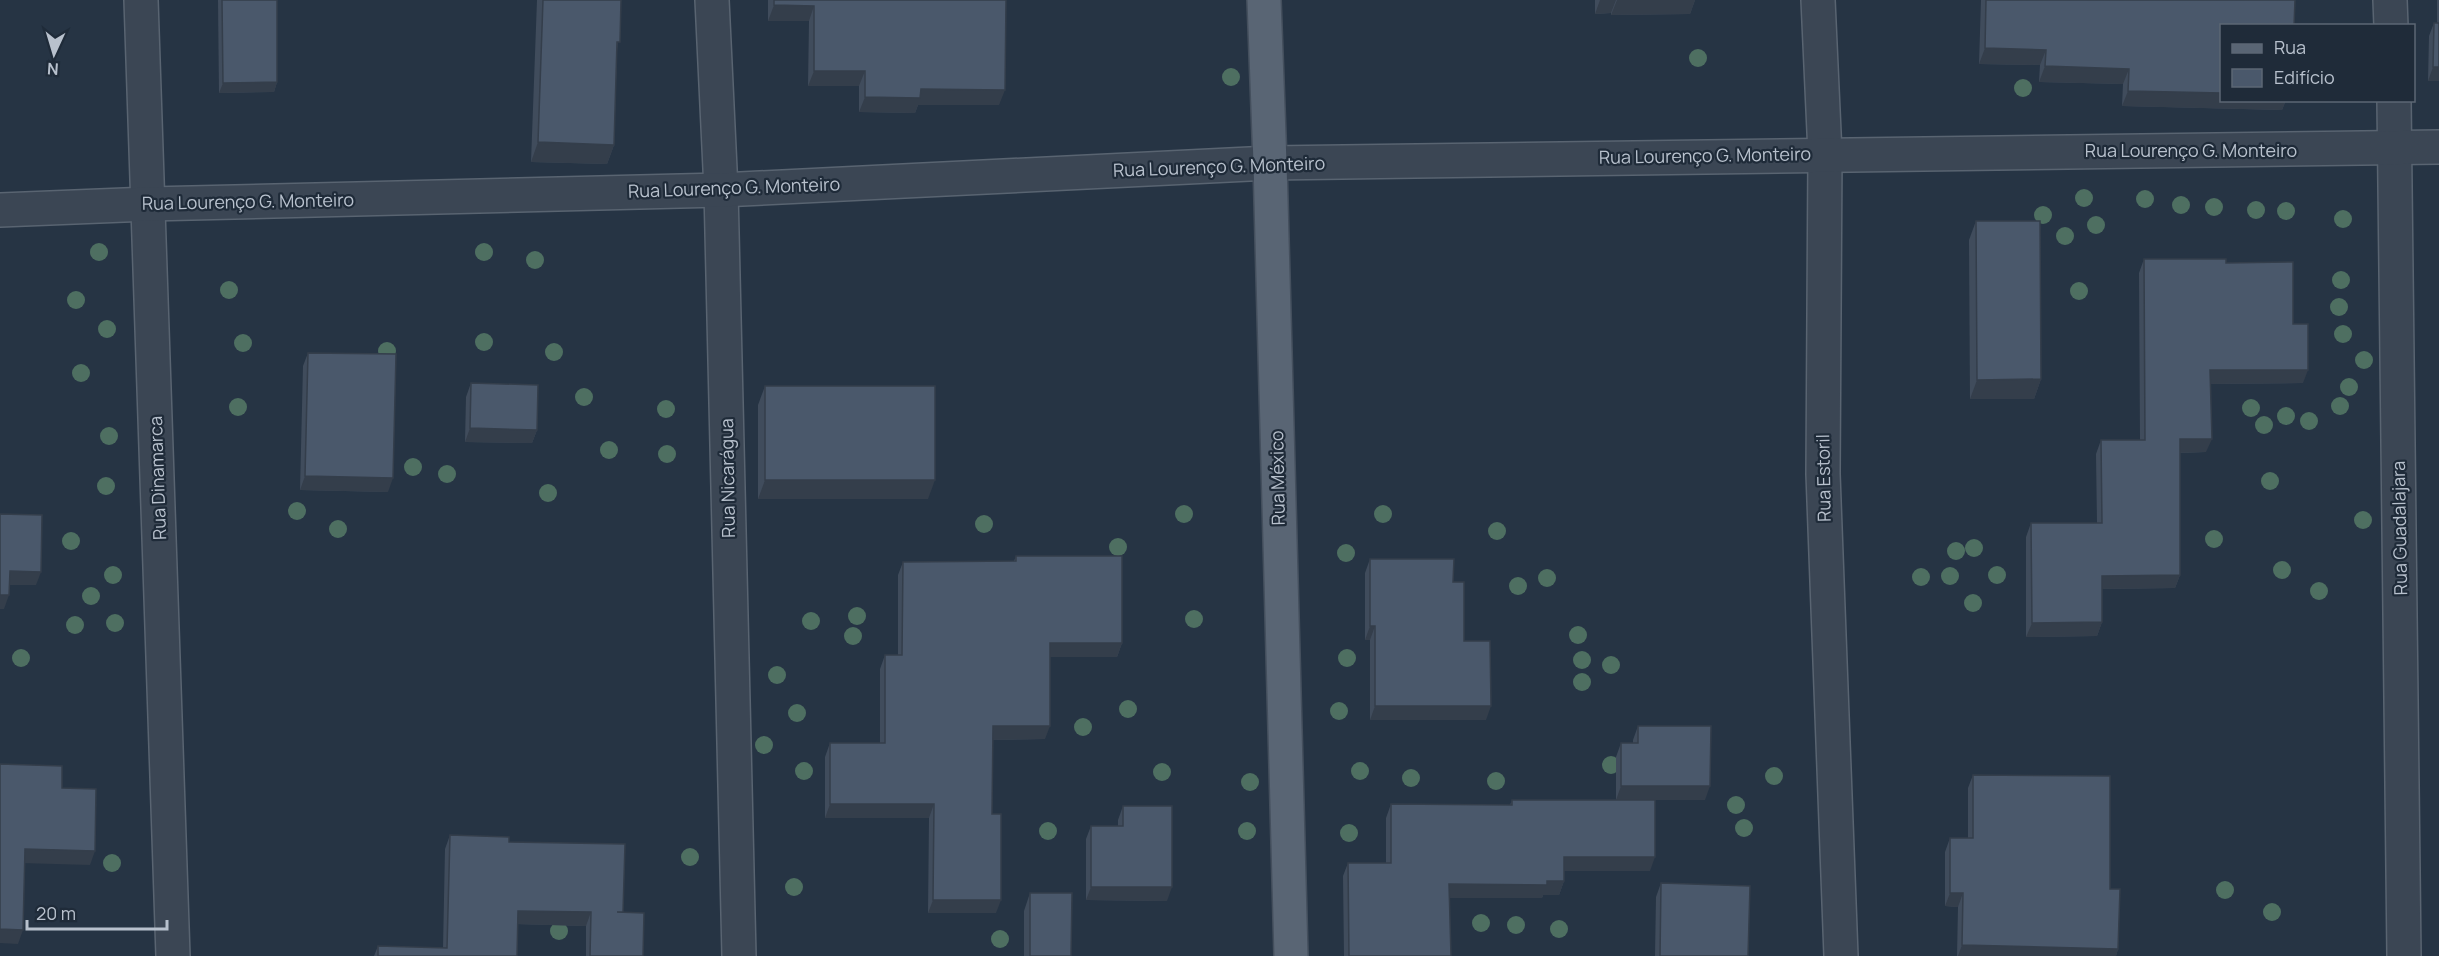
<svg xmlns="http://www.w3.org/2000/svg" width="2439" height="956" font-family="Manrope,sans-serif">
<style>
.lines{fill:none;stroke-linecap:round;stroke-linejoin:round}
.minor-casing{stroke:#596471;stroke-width:36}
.primary-casing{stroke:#444f5d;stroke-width:36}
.minor{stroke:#3b4654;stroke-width:33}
.primary{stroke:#596574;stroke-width:33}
.tree{fill:#4e6f61}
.wall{fill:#404c5c}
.shaded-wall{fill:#343e4b}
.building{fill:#4a586b;stroke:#343e4b;stroke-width:1.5}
.labels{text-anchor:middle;stroke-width:4.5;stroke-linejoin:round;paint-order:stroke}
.street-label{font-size:18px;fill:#b8c1cd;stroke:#1f2b39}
</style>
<rect width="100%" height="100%" fill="#263444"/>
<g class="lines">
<defs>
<g id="minor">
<path d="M141 0 173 956"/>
<path d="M712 0 721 190 739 956"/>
<path d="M1818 0 1825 154 1823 474 1841 956"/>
<path d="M2390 0 2391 26"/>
<path d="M2394 100 2404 956"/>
<path d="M0 210 149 204 721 190 1270 163 2439 147"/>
</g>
<path id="primary" d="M1264 0 1270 163 1291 956"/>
</defs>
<use href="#minor" class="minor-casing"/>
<use href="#primary" class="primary-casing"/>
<use href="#minor" class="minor"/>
<use href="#primary" class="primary"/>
</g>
<g class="tree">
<circle cx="1698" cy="58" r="9"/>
<circle cx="1231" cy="77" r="9"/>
<circle cx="2023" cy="88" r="9"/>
<circle cx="2084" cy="198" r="9"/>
<circle cx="2145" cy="199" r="9"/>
<circle cx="2181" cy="205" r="9"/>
<circle cx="2214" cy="207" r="9"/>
<circle cx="2256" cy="210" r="9"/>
<circle cx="2286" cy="211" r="9"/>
<circle cx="2043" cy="215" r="9"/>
<circle cx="2343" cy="219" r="9"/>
<circle cx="2096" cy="225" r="9"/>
<circle cx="2065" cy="236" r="9"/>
<circle cx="99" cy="252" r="9"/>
<circle cx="484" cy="252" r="9"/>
<circle cx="535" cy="260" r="9"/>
<circle cx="2341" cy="280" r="9"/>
<circle cx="229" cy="290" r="9"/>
<circle cx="2079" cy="291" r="9"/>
<circle cx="76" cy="300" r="9"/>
<circle cx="2339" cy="307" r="9"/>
<circle cx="107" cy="329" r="9"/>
<circle cx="2343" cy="334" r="9"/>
<circle cx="484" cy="342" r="9"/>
<circle cx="243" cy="343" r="9"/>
<circle cx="387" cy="351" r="9"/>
<circle cx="554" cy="352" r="9"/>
<circle cx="2364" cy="360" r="9"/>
<circle cx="81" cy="373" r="9"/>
<circle cx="2349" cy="387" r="9"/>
<circle cx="584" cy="397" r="9"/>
<circle cx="2340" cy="406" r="9"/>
<circle cx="238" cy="407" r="9"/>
<circle cx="2251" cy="408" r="9"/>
<circle cx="666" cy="409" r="9"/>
<circle cx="2286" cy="416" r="9"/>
<circle cx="2309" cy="421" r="9"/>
<circle cx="2264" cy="425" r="9"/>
<circle cx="109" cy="436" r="9"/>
<circle cx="609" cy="450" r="9"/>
<circle cx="667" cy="454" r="9"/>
<circle cx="413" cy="467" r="9"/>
<circle cx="447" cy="474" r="9"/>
<circle cx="2270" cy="481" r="9"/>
<circle cx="106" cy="486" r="9"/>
<circle cx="548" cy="493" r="9"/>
<circle cx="297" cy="511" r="9"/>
<circle cx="1184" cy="514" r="9"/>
<circle cx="1383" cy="514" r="9"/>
<circle cx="2363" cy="520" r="9"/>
<circle cx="984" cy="524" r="9"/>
<circle cx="338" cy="529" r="9"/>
<circle cx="1497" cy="531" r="9"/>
<circle cx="2214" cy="539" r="9"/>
<circle cx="71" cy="541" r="9"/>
<circle cx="1118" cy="547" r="9"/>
<circle cx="1974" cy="548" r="9"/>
<circle cx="1956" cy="551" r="9"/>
<circle cx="1346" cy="553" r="9"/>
<circle cx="2282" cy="570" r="9"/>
<circle cx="113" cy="575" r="9"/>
<circle cx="1997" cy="575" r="9"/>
<circle cx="1950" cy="576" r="9"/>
<circle cx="1921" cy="577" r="9"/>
<circle cx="1547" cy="578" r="9"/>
<circle cx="1518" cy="586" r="9"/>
<circle cx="2319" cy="591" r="9"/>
<circle cx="91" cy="596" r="9"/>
<circle cx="1973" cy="603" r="9"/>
<circle cx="857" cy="616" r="9"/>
<circle cx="1194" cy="619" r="9"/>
<circle cx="811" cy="621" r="9"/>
<circle cx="115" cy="623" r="9"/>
<circle cx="75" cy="625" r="9"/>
<circle cx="1578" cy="635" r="9"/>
<circle cx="853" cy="636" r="9"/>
<circle cx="21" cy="658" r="9"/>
<circle cx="1347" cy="658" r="9"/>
<circle cx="1582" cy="660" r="9"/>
<circle cx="1611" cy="665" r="9"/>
<circle cx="777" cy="675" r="9"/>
<circle cx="1582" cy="682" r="9"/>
<circle cx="1128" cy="709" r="9"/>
<circle cx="1339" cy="711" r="9"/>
<circle cx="797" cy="713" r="9"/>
<circle cx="1083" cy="727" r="9"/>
<circle cx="764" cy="745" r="9"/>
<circle cx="1611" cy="765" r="9"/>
<circle cx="804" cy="771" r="9"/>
<circle cx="1360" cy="771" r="9"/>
<circle cx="1162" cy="772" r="9"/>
<circle cx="1774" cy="776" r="9"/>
<circle cx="1411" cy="778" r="9"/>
<circle cx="1496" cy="781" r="9"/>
<circle cx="1250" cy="782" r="9"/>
<circle cx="1736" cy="805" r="9"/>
<circle cx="1744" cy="828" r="9"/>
<circle cx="1048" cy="831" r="9"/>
<circle cx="1247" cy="831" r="9"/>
<circle cx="1349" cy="833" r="9"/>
<circle cx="690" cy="857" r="9"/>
<circle cx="112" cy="863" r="9"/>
<circle cx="794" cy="887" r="9"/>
<circle cx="2225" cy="890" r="9"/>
<circle cx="2272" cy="912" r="9"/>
<circle cx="1481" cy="923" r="9"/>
<circle cx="1516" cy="925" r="9"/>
<circle cx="1559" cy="929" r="9"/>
<circle cx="559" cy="931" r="9"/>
<circle cx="1000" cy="939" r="9"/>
</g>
<g class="wall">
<path d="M218 0H277V82L274 92 219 93Z"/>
<path d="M537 0H621L617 51 614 145 607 164 531 162Z"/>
<path d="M768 0H1006L999 105H918L915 113 859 112V86H808L809 21H768Z"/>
<path d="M1595 0H1695L1690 14 1611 15V13L1595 14Z"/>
<path d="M1981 0H2295L2222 100H2286L2282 110 2122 106 2123 84 2039 82 2040 65 1979 64Z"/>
<path d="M2437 0H2439V81H2428L2429 36 2434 23H2437Z"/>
<path d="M1976 221 2041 379 2034 399H1970L1969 240Z"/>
<path d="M2144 259 2226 263 2293 324 2303 383 2211 384 2206 452 2180 453V575L2175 588 2102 589V622L2097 636 2026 637V537L2031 523H2097L2096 454 2101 440H2140L2139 273Z"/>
<path d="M308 353 388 492 300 490 303 366Z"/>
<path d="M471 383 537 430 532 443 465 442 466 397Z"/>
<path d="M765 386 928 499H758V405Z"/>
<path d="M1016 556 1122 643 1117 657H1050L1045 739 993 740 992 814 996 913H928L929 818H825V757L830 743H880V669L885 655H898V575L903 562 1014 561Z"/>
<path d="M1370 559 1453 582 1464 641 1486 720H1370V640H1365V573Z"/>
<path d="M1638 726 1705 800H1616V757L1621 743H1633V740Z"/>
<path d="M1973 775 2110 889 2118 949 2116 956H1957L1958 907 1945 906V852L1950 838H1968V788Z"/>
<path d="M1512 800 1650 871H1564V881L1559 895H1543L1542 898H1449L1451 956H1344L1343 876 1348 863H1386V818L1391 804 1510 805Z"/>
<path d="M1123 806 1167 901 1086 900V839L1091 826H1118V820Z"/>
<path d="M450 835 509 842 623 913 643 956H586V926L517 924V956H374L378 946 443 948 445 849Z"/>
<path d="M1661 883 1748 956H1655L1656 897Z"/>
<path d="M1030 893 1071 956H1024V911Z"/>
</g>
<g class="shaded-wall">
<path d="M1600 0H1616L1611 13 1595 14Z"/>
<path d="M1617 0H1695L1690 14 1611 15Z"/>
<path d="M774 5 814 6 809 21H768Z"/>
<path d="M1985 48 2046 50 2040 65 1979 64Z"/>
<path d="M2045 66 2129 69 2123 84 2039 82Z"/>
<path d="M2433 67H2439V81H2428Z"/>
<path d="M814 71H865L859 86H808Z"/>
<path d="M277 82 274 92 219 93 223 83Z"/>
<path d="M921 89 1005 90 999 105H918L915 113 859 112 865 97Z"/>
<path d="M2128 91 2222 93V100H2286L2282 110 2122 106Z"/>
<path d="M538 142 614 145 607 164 531 162Z"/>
<path d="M2210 370H2308L2303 383 2205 384Z"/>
<path d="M2041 379 2034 399H1970L1977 380Z"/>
<path d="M470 428 537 430 532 443 465 442Z"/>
<path d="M2180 439H2212L2206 452 2175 453Z"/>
<path d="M305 476 393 478 388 492 300 490Z"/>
<path d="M765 480H935L928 499H758Z"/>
<path d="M10 571 41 572 36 585H5Z"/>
<path d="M2180 575 2175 588 2097 589 2102 576Z"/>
<path d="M0 595H9L4 609H0Z"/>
<path d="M2102 622 2097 636 2026 637 2032 623Z"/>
<path d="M1370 626H1375L1370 640H1365Z"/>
<path d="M1050 643H1122L1117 657H1045Z"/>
<path d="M1375 706H1491L1486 720H1370Z"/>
<path d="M993 726H1050L1045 739 988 740Z"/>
<path d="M1621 786H1710L1705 800H1616Z"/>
<path d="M830 804H934L929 818H825Z"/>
<path d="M25 849 95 851 90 865 20 863Z"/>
<path d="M1564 857H1655L1650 871H1559Z"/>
<path d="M1547 881H1564L1559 895H1543L1542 898H1444L1449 884Z"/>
<path d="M1091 887H1172L1167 901 1086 900Z"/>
<path d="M1950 893H1963L1958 907 1945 906Z"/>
<path d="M933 900H1001L996 913H928Z"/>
<path d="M518 911 591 912 586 926 513 924Z"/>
<path d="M0 929 23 930 18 944 0 943Z"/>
<path d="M1962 945 2118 949 2116 956H1958Z"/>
</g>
<g class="building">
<path d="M222 0H277V82L223 83Z"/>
<path d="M543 0H621L620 42H617L614 145 538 142Z"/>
<path d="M774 0H1006L1005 90 921 89 920 98 865 97V71H814V6L774 5Z"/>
<path d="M1986 0H2295L2294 26H2222V93L2128 91 2129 69 2045 66 2046 50 1985 48Z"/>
<path d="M2434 23H2439V67H2433Z"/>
<path d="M1976 221H2040L2041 379 1977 380Z"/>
<path d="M2144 259H2226V263L2293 262V324H2308V370H2210L2212 439H2180V575L2102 576V622L2032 623 2031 523H2102L2101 440H2145Z"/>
<path d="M308 353 396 354 393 478 305 476Z"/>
<path d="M471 383 538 385 537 430 470 428Z"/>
<rect x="765" y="386" width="170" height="94"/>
<path d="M0 514 42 515 41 572 10 571 9 595H0Z"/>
<path d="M1016 556H1122V643H1050V726H993L992 814H1001V900H933L934 804H830V743H885V655H902L903 562 1016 561Z"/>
<path d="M1370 559H1454L1453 582H1464V641H1490L1491 706H1375V626H1370Z"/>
<path d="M1638 726H1711L1710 786H1621V743H1638Z"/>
<path d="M0 764 62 766V788L96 789 95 851 25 849 23 930 0 929Z"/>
<path d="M1973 775 2110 776V889H2120L2118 949 1962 945 1963 893H1950V838H1973Z"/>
<path d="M1512 800H1655V857H1564V881H1547V885L1449 884 1451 956H1349L1348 863H1391V804L1512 805Z"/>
<path d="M1123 806H1172V887H1091V826H1123Z"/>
<path d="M450 835 509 837V842L625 844 623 912H617L644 913 643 956H590L591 912 518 911 517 956H378V946L447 948Z"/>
<path d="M1661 883 1750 886 1748 956H1660Z"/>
<path d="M1030 893H1072L1071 956H1030Z"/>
</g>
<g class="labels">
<g class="street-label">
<text x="2191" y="157">Rua Lourenço G. Monteiro</text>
<text transform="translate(1705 156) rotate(-1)" y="6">Rua Lourenço G. Monteiro</text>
<text transform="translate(1219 167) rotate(-2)" y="6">Rua Lourenço G. Monteiro</text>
<text transform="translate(734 188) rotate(-2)" y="6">Rua Lourenço G. Monteiro</text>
<text transform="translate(248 202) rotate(-1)" y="6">Rua Lourenço G. Monteiro</text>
<text transform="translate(158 478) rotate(-92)" y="6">Rua Dinamarca</text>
<text transform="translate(728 478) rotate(-91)" y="6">Rua Nicarágua</text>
<text transform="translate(1278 478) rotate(-91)" y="6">Rua México</text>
<text transform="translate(1824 478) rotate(-91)" y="6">Rua Estoril</text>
<text transform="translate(2400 528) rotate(-91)" y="6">Rua Guadalajara</text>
</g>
</g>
<rect x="2220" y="24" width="195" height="78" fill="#1f2b39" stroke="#5c6774" stroke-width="1.5"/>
<rect x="2232" y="44" width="30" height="9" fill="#596574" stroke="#5c6774" stroke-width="1.5"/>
<text x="2274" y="54" font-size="18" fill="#b8c1cd">Rua</text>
<rect x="2232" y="69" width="30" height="18" fill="#4a586b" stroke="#5c6774" stroke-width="1.5"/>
<text x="2274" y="84" font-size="18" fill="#b8c1cd">Edifício</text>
<g transform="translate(54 54) rotate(184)" stroke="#1f2b39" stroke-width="4.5" paint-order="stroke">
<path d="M0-4.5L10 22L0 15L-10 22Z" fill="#b8c1cd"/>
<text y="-9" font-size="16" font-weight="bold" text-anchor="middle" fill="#b8c1cd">N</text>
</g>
<path d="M27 920v9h140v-9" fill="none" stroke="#b8c1cd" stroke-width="3"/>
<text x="36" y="920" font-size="18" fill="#b8c1cd" stroke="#1f2b39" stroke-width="4.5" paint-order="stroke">20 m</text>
</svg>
